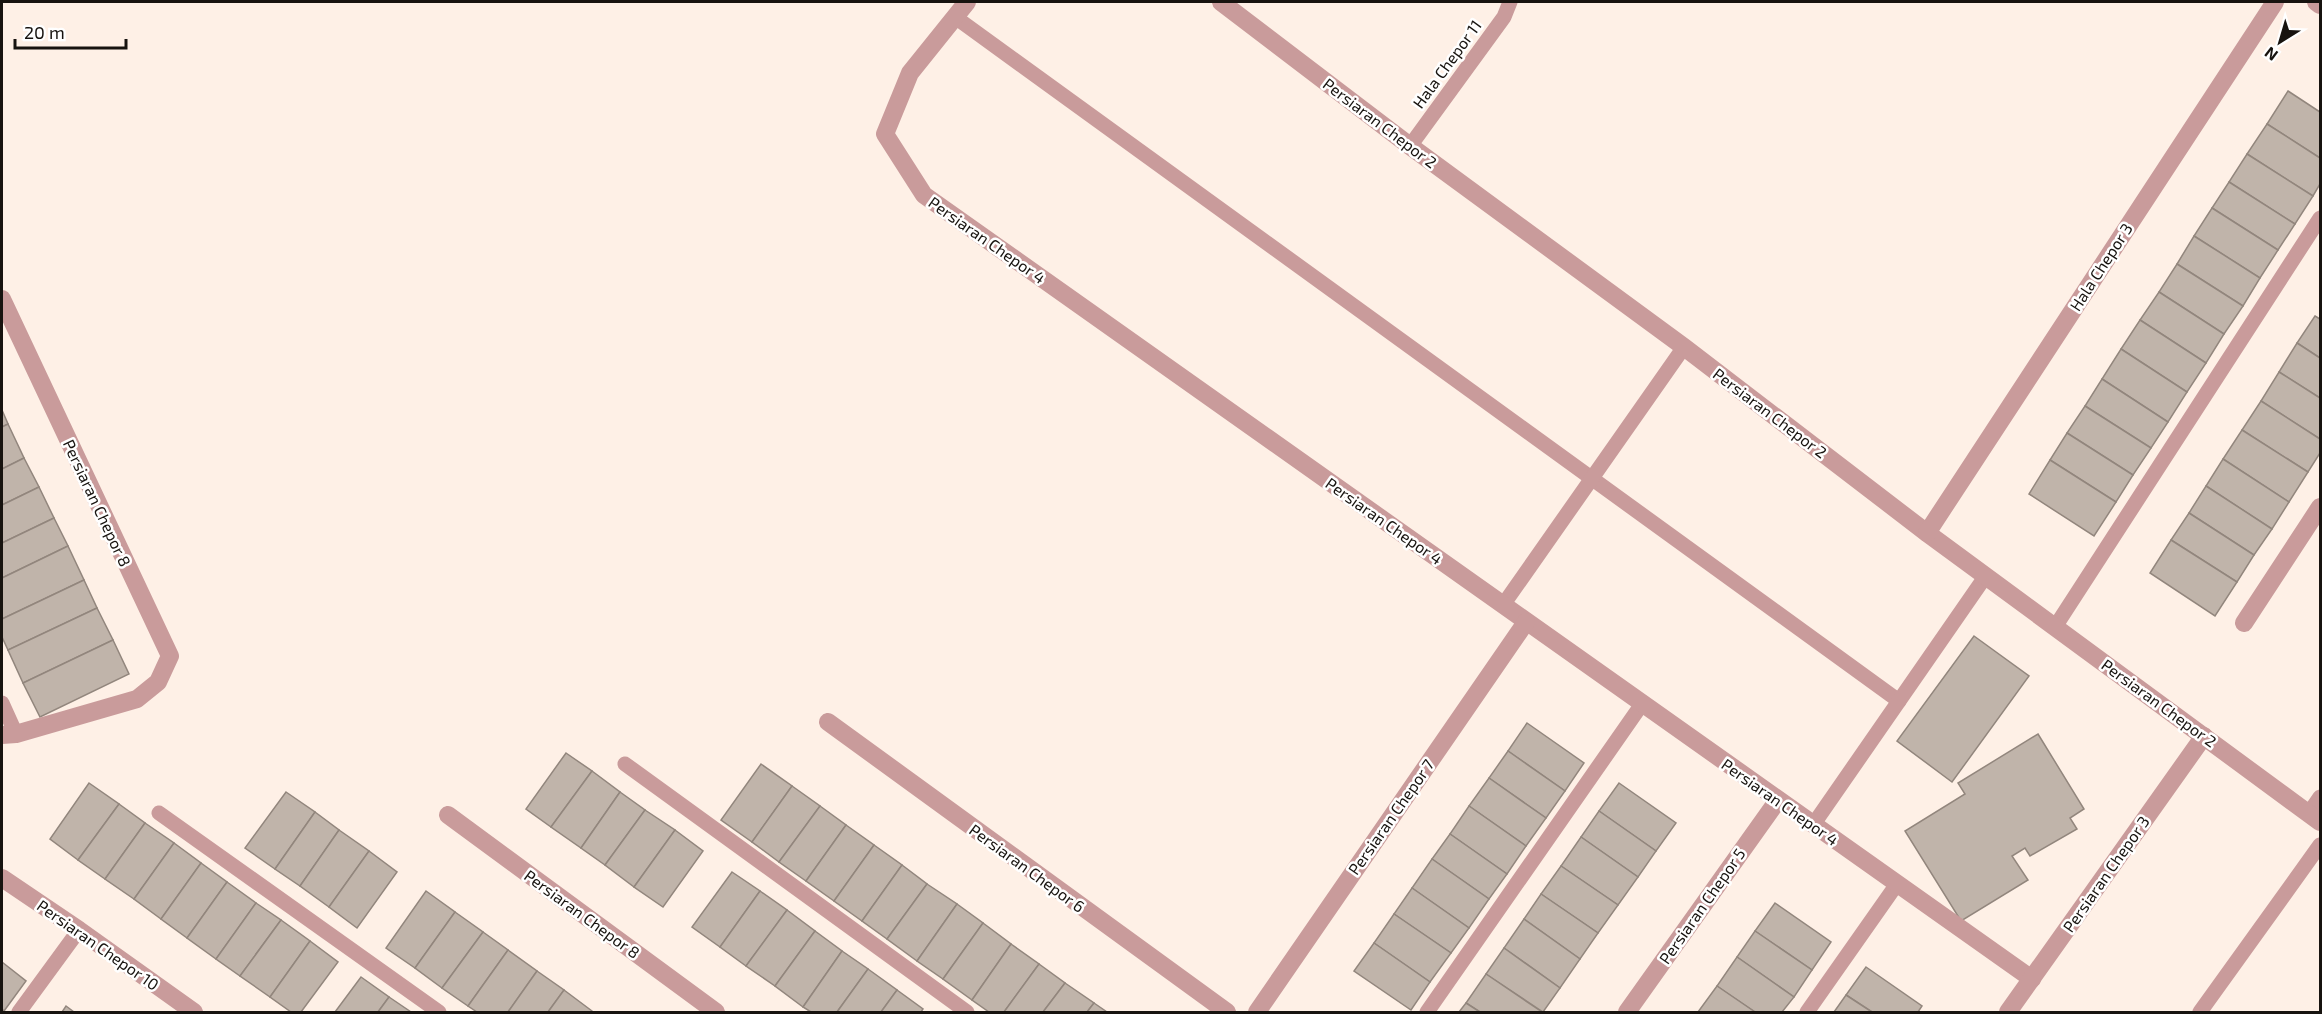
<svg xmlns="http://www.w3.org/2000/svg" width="2322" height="1014" font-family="'Exo 2',sans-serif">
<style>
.building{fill:#c0b4aa;stroke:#92867d;stroke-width:1.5}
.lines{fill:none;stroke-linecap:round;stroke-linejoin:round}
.lane{stroke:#c99b9b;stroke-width:15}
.street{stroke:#c99b9b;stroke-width:18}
.labels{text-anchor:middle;stroke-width:5;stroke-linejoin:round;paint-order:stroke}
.street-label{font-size:16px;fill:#17130f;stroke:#fff}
</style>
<rect width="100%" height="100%" fill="#fef0e6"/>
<g class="building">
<path d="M2288 91 2320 112V158L2267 124Z"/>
<path d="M2267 124 2320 158V184L2313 196 2247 154Z"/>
<path d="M2247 154 2313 196 2295 224 2229 182Z"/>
<path d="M2229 182 2295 224 2278 250 2212 208Z"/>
<path d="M2212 208 2278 250 2260 278 2194 236Z"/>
<path d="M2194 236 2260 278 2243 306 2177 264Z"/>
<path d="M2177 264 2243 306 2224 334 2159 292Z"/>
<path d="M2159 292 2224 334 2206 363 2140 320Z"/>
<path d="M2315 316 2320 319V358L2297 343Z"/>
<path d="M2140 320 2206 363 2187 392 2121 349Z"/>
<path d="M2297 343 2320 358V398L2279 372Z"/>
<path d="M2121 349 2187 392 2168 422 2102 379Z"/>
<path d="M2279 372 2320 398V439L2261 401Z"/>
<path d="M2102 379 2168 422 2151 448 2085 406Z"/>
<path d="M2261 401 2320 439V453L2308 472 2242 430Z"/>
<path d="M2085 406 2151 448 2133 475 2067 433Z"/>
<path d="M2 410 8 424 2 427Z"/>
<path d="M8 424 24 458 2 469V427Z"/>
<path d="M2242 430 2308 472 2289 502 2223 459Z"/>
<path d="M2067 433 2133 475 2116 502 2050 460Z"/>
<path d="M24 458 39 487 2 505V469Z"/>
<path d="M2223 459 2289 502 2272 529 2206 486Z"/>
<path d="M2050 460 2116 502 2094 536 2029 494Z"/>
<path d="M2206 486 2272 529 2254 555 2189 513Z"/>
<path d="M39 487 54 518 2 543V505Z"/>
<path d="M2189 513 2254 555 2237 582 2171 540Z"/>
<path d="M54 518 68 546 2 578V543Z"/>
<path d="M2171 540 2237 582 2215 616 2150 573Z"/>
<path d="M68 546 84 580 2 619V578Z"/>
<path d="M84 580 97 608 8 650 2 637V619Z"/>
<path d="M97 608 113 640 23 683 8 650Z"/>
<path d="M1974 636 2029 676 1952 782 1897 741Z"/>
<path d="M113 640 129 674 40 717 23 683Z"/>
<path d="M1527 723 1584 763 1565 791 1508 751Z"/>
<path d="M2038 734 2084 809 2070 818 2077 829 2030 856 2025 848 2012 856 2028 880 1961 921 1905 831 1965 794 1958 783Z"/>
<path d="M1508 751 1565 791 1546 818 1489 778Z"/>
<path d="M566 753 592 771 551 827 526 809Z"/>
<path d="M761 764 792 786 752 842 721 820Z"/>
<path d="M592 771 620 792 581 848 551 827Z"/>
<path d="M1489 778 1546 818 1526 846 1469 806Z"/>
<path d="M89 783 119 804 78 860 50 839Z"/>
<path d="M1619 783 1676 823 1656 851 1599 811Z"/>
<path d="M792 786 820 806 779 862 752 842Z"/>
<path d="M286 792 315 812 275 869 245 848Z"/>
<path d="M620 792 645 810 605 865 581 848Z"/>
<path d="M119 804 145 823 105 879 78 860Z"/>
<path d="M820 806 846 825 806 881 779 862Z"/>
<path d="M1469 806 1526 846 1507 874 1450 834Z"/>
<path d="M645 810 675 830 634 887 605 865Z"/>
<path d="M1599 811 1656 851 1638 877 1581 837Z"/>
<path d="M315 812 339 830 300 886 275 869Z"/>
<path d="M145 823 174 843 134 899 105 879Z"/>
<path d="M846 825 874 845 834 901 806 881Z"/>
<path d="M339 830 369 851 329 907 300 886Z"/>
<path d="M675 830 703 851 663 907 634 887Z"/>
<path d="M1450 834 1507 874 1489 899 1432 859Z"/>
<path d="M1581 837 1638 877 1618 905 1561 866Z"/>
<path d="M174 843 201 863 161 919 134 899Z"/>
<path d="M874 845 902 865 862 921 834 901Z"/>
<path d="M369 851 397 872 357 928 329 907Z"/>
<path d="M1432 859 1489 899 1469 928 1412 888Z"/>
<path d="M201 863 227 882 187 938 161 919Z"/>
<path d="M902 865 927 884 887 939 862 921Z"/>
<path d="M1561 866 1618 905 1598 933 1541 894Z"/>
<path d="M732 872 760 891 720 947 692 927Z"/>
<path d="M227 882 256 903 216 959 187 938Z"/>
<path d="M927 884 957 904 917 961 887 939Z"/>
<path d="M1412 888 1469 928 1451 953 1394 914Z"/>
<path d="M426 891 455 912 415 968 386 948Z"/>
<path d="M760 891 787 910 746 966 720 947Z"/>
<path d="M1541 894 1598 933 1580 959 1524 919Z"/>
<path d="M256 903 281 920 240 976 216 959Z"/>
<path d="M1775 903 1831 942 1812 970 1755 931Z"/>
<path d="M957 904 983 923 943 979 917 961Z"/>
<path d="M787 910 815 931 775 986 746 966Z"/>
<path d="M455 912 483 932 442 988 415 968Z"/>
<path d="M1394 914 1451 953 1430 982 1374 943Z"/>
<path d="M1524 919 1580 959 1560 988 1504 948Z"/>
<path d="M281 920 310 941 270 997 240 976Z"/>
<path d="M983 923 1011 944 972 1000 943 979Z"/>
<path d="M815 931 842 951 803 1007 775 986Z"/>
<path d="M1755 931 1812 970 1794 997 1737 957Z"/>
<path d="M483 932 508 950 468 1006 442 988Z"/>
<path d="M310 941 338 962 301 1012H291L270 997Z"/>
<path d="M1374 943 1430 982 1411 1010 1354 971Z"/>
<path d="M1011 944 1039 964 1004 1012H989L972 1000Z"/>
<path d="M1504 948 1560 988 1543 1012 1486 974Z"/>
<path d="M508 950 537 971 508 1012H477L468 1006Z"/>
<path d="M842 951 868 969 837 1012H811L803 1007Z"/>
<path d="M1737 957 1794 997 1782 1012H1755L1717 986Z"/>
<path d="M2 962 26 981 4 1011 2 1009Z"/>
<path d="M1039 964 1065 983 1043 1012H1004Z"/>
<path d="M1866 967 1922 1006 1918 1012H1872L1846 995Z"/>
<path d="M868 969 897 990 881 1012H837Z"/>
<path d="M537 971 564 990 548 1012H508Z"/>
<path d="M1486 974 1542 1012H1480L1466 1003Z"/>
<path d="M361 977 389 997 378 1012H335Z"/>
<path d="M1065 983 1094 1003 1087 1012H1043Z"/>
<path d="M1717 986 1755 1012H1698Z"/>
<path d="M564 990 592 1011 591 1012H548Z"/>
<path d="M897 990 923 1009 921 1012H881Z"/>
<path d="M1846 995 1872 1012H1834Z"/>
<path d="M389 997 411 1012H378Z"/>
<path d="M1094 1003 1107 1012H1087Z"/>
<path d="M1466 1003 1480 1012H1459Z"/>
<path d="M66 1006 74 1012H62Z"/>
</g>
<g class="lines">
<g class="lane">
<path d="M955 17 1899 701"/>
<path d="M1410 146 1504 17 1510 2"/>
<path d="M1503 605 1684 347"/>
<path d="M2055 627 2320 218"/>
<path d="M2 703 16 734"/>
<path d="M625 764 967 1012"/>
<path d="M159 813 439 1012"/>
<path d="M2309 813 2320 797"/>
<path d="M1813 825 1985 577"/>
<path d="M19 1012 79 930"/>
<path d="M1427 1012 1642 704"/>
<path d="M1807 1012 1897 884"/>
<path d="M2200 1012 2320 845"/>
</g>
<g class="street">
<path d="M967 2 910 73 885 134 924 195 2032 979"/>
<path d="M1221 2 1410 146 1684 347 1927 533 2320 822"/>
<path d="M2316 2 2320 5"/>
<path d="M2 299 170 656 158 682 137 699 16 734 2 735"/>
<path d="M1927 533 2275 2"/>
<path d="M2244 623 2320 507"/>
<path d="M828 722 1227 1012"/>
<path d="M448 815 716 1012"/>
<path d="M2 878 79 930 194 1012"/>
<path d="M1257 1012 1526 622"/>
<path d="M1627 1012 1778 800"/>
<path d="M2008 1012 2204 736"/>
</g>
</g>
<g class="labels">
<g class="street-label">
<text transform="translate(1447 64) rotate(-54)" y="6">Hala Chepor 11</text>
<text transform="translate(1380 123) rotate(37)" y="6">Persiaran Chepor 2</text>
<text transform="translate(987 240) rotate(35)" y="6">Persiaran Chepor 4</text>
<text transform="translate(2101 267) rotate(-57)" y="6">Hala Chepor 3</text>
<text transform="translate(1770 413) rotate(37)" y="6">Persiaran Chepor 2</text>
<text transform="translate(97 503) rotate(65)" y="6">Persiaran Chepor 8</text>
<text transform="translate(1384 521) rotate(35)" y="6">Persiaran Chepor 4</text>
<text transform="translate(2159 703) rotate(36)" y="6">Persiaran Chepor 2</text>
<text transform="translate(1780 802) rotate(35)" y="6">Persiaran Chepor 4</text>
<text transform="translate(1391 817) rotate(-55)" y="6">Persiaran Chepor 7</text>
<text transform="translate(1027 868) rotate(36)" y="6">Persiaran Chepor 6</text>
<text transform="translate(2106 874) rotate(-55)" y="6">Persiaran Chepor 3</text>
<text transform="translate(1702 906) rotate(-55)" y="6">Persiaran Chepor 5</text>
<text transform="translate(582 914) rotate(36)" y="6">Persiaran Chepor 8</text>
<text transform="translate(98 945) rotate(35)" y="6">Persiaran Chepor 10</text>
</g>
</g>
<rect width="2322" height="1014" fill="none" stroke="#17130f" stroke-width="6"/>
<g transform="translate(2280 42) rotate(217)" stroke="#ffffff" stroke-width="4.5" paint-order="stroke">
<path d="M0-4.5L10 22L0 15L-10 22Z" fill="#17130f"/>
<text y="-9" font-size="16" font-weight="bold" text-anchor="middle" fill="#17130f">N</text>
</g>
<path d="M15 39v9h111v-9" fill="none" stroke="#17130f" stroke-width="3"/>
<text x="24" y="39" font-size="18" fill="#17130f" stroke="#ffffff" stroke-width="4.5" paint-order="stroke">20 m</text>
</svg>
